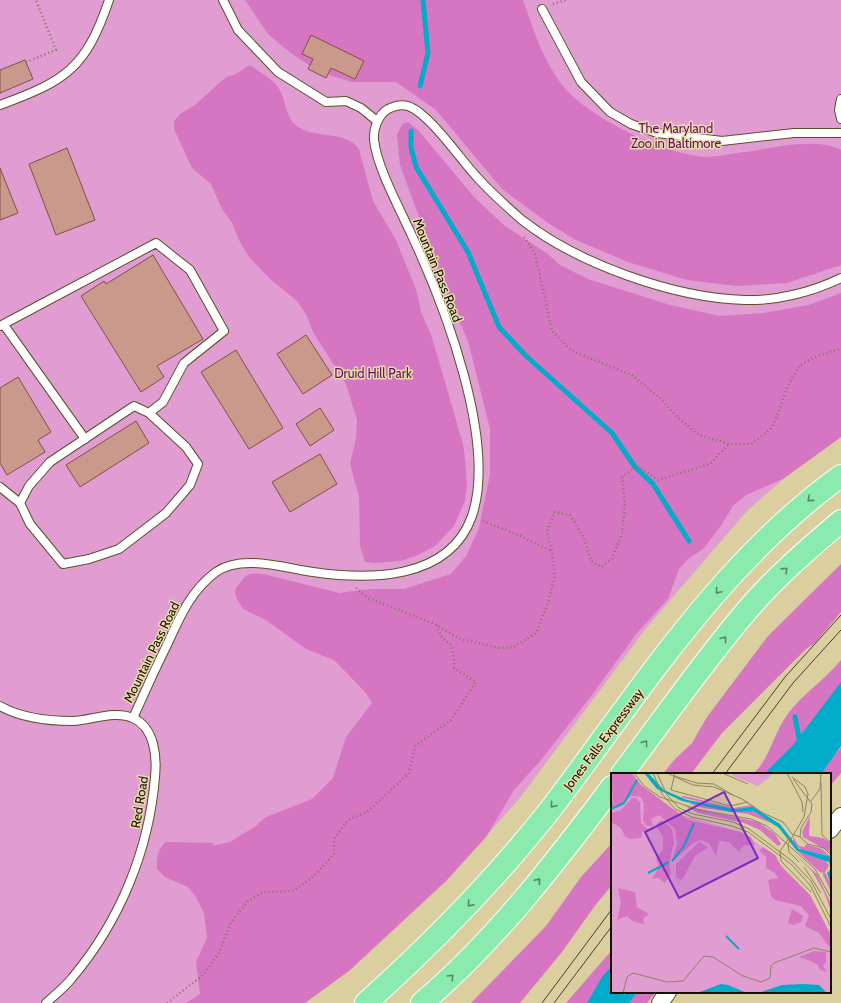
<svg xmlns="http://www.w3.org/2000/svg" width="841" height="1003" font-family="Cabin,sans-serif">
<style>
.green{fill:#e19cd1}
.forest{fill:#d676c3}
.water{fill:#00acc9}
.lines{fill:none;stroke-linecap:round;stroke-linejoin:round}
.stream{stroke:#00acc9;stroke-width:5}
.building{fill:#cb998c;stroke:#7d5045}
.service-casing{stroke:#5b5025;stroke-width:10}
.minor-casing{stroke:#5b5025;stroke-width:18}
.motorway-casing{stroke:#fff;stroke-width:24}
.path{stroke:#807857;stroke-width:2.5;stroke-dasharray:1 3;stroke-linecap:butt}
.service{stroke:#fff;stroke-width:8}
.minor{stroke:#fff;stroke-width:16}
.motorway{stroke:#8bebae;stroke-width:22}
.tram{stroke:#463f29;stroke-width:1}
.oneway{stroke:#568961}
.labels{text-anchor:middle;stroke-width:3;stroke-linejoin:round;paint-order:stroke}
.park-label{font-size:13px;fill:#670f5a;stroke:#e8dcad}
.street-label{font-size:13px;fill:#161102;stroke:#e8dcad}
.inset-river{fill:none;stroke:#00acc9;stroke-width:2}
.inset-road{fill:none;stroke:#8c8361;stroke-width:1}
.view{fill:#7b2cbf;fill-opacity:0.15;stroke:#7b2cbf;stroke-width:2}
.inset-edge{fill:none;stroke:#161102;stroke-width:2}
</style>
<rect width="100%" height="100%" fill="#dbcfa0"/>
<path class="green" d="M0 0H841V437L783 479 747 511 647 627 519 799 446 881 350 970 305 1003H0Z"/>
<g class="forest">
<path d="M245 0H523C534 31 541 55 560 82 584 116 665 155 706 157 719 157 733 153 745 152 773 148 816 137 841 150V265L787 283 736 286 687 280 628 262 576 240 551 225 502 189 436 110 396 82H352L329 75 307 64 287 50 268 34Z"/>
<path d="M250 65C259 72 271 78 277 86 288 99 283 119 300 128 319 139 344 130 359 149L373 201 396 240 417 292 421 312 432 337 464 448 467 484 465 501 454 526 435 546 418 555 401 561 375 563 365 562 360 546 359 497 350 464 356 438 357 420 346 384 313 332 307 316 297 301 269 278 249 257 240 242 232 223 221 207 211 184 192 168 174 129V121L180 114 195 105 226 77 234 75Z"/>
<path d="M408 122 418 130 474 197 505 226 548 254 560 265 588 279 670 305 720 316 763 313 809 305 841 293V437L783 479 746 495 733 506 720 527 704 548 688 559 679 569 668 599 637 633 592 695 541 760 514 790 486 837 446 881 350 970 305 1003H186L200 994 196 962 207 938 204 913 196 897 188 887 165 877 157 869C156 860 158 847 166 842L214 843 212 846 230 842 256 826 264 818 312 799 333 778 346 737 372 703 366 693 334 660 306 649 266 620 243 609 236 597 235 590C244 577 245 572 263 574L339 593 371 589H404L451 574 466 556 479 528 490 474V429L468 341 449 298 400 165 397 135 402 124Z"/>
<path d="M841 564V612L815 643 806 649 722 733 691 774H663L674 760 692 743 707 717 768 636Z"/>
<path d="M841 660V705L803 774H753C769 760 774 733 787 715 802 694 825 680 841 660Z"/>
<path d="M841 747V773L830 786V774H819Z"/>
<path d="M612 843V885L594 907 562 952 520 1003H471L546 926 581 877Z"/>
<path d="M612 950V990L603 1003H566Z"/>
<path d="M628 992H656L647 1003H619Z"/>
</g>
<g class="water">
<path d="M841 682V746L821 774H764L793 745Z"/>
<path d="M612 966V992H637L629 1003H587L602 977Z"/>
</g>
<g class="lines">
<g class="stream">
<path d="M420 86 428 53 423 0"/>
<path d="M411 131V147L416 167 468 252 499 327 525 355 612 433 635 467 653 484 689 541"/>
<path d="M795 717 800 743"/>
</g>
</g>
<g class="building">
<path d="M311 35 364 61 355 79 331 68 326 78 308 69 313 59 302 54Z"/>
<path d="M25 60 33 79 0 93V70Z"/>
<path d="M67 148 95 220 56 235 29 164Z"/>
<path d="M0 168 18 213 0 220Z"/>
<path d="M153 255 203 339 157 366 164 377 141 392 81 296 104 281 106 284Z"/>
<path d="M306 335 332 375 303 394 277 354Z"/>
<path d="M236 350 283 428 249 449 201 372Z"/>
<path d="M18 377 51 432 38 440 45 452 7 475 0 463V388Z"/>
<path d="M320 408 334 430 310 446 296 424Z"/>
<path d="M136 421 149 443 80 487 66 465Z"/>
<path d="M320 454 337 484 290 512 272 482Z"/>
</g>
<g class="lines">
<defs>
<g id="service">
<path d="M223 0 238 30 278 72 326 102 346 101 361 108 377 121"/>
<path d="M542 9 581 82 610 112 631 124 657 133 722 141 794 133H841"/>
<path d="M841 99 839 110 841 119"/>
<path d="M0 105C66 81 86 68 109 0"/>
<path d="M4 325 85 439"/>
<path d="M0 326 156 243 190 270 224 331 184 363 163 402 149 413 134 406 50 462 29 486 20 503 30 524 63 564 89 559 119 549 166 513 190 485 198 464 186 447 149 413"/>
<path d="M0 487 20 503"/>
<path d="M0 706C21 718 50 721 73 721 92 720 115 710 133 718 155 728 157 757 155 777 149 850 120 921 72 978 65 987 55 995 46 1003"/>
<path d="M133 718C144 694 154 671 166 647 179 619 190 591 216 572 242 554 284 568 313 572 368 580 449 581 472 516 497 442 445 307 413 238 401 211 377 168 374 140 373 129 378 115 388 109 394 106 401 104 408 106 429 113 460 159 476 176 490 192 506 206 522 220 578 264 674 298 745 300 777 301 812 292 841 278"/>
</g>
<g id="minor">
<path d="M830 830 841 816"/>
<path d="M660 1003 668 992"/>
</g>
<g id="motorway">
<path d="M622 774C662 721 701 665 744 614 773 579 807 550 841 521"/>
<path d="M366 1003C434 942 497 878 553 806 641 690 721 562 841 476"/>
<path d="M422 1003C495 941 555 863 612 787"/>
</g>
</defs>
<use href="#service" class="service-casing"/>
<use href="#minor" class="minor-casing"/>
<use href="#motorway" class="motorway-casing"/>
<g class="path">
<path d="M553 4 566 0"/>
<path d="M26 62 56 50 36 0"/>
<path d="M524 237 535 254 552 331 572 351 632 375 660 398 678 418 699 435 729 444H751L770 430 778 414 787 388 799 366 815 357 841 349"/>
<path d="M483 521 518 535 552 551"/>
<path d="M356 588 368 598 435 624 460 639 500 648 514 647 536 633 548 603 555 575 552 551 547 532 554 512 570 515 584 538 591 561 601 567 612 559 622 533 625 506 622 477 637 466 658 480 710 464 729 444"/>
<path d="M167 1003 203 975 219 953 231 922 248 901 264 892 294 891 314 876 334 854V839L348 820 367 812 409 773 415 746 451 720 476 682 454 668V658L451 645 442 638 436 624"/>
</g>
<use href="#service" class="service"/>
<use href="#minor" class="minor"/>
<use href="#motorway" class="motorway"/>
<g class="tram">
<path d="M712 774 785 677 841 615"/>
<path d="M725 774 793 683 841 630"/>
<path d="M542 1003 612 909"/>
<path d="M554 1003 612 926"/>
</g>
</g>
<defs><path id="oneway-chevron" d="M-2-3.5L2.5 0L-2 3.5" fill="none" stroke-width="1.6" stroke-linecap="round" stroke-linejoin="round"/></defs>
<g class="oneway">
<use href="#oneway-chevron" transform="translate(810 499) rotate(140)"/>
<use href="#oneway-chevron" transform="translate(785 570) rotate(-44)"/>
<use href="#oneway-chevron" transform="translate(718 591) rotate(131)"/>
<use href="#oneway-chevron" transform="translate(724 639) rotate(-52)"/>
<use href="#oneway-chevron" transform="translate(645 743) rotate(-53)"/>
<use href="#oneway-chevron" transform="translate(553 805) rotate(128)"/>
<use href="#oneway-chevron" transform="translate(538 881) rotate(-51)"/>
<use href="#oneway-chevron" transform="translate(470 904) rotate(132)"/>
<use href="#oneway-chevron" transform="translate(451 977) rotate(-46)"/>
</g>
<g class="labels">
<g class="park-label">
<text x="676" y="133">The Maryland<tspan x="676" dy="15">Zoo in Baltimore</tspan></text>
<text x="373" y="378">Druid Hill Park</text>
</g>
<g class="street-label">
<text transform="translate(438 270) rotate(68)" y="5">Mountain Pass Road</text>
<text transform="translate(151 652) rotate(-64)" y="5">Mountain Pass Road</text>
<text transform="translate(603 739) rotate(-53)" y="5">Jones Falls Expressway</text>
<text transform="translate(139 802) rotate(-81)" y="5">Red Road</text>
</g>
</g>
<g transform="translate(611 773)">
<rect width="220" height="220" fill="#dbcfa0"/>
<path d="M0 0H21L30 12 67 41 130 59 166 84 170 93 199 122 220 162V220H0ZM121 0H163L147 13 122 3Z" fill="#e19cd1"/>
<path d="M0 0H21L30 12 77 47 130 59 140 64 144 72H133L128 79 118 69 108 68 105 83 98 70 90 67 82 70 61 89 66 71 64 56 48 42 40 46 42 53H36L32 48 33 31 30 24 20 23 10 33 0 37 2 26ZM74 23 122 35 141 32 145 35 123 37 69 24ZM21 25H25L29 29 30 50 38 57 32 58 30 65 19 66 14 63 10 55 0 49V40L10 37ZM81 30 118 37H142L163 51 137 41 92 35 79 31ZM74 33 147 49 164 61 170 71 167 73 149 57 133 50 87 40ZM199 43 198 63 212 65 220 70V80L192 64 191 59ZM51 47 61 56 63 70 58 91 60 101 54 110 47 105 41 106 48 94 45 86 52 76V64L46 54V50ZM182 64 188 73 194 74 195 71 211 76 220 84V89L216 82 190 77 182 69ZM88 69 97 74 84 83 71 107 65 105V91ZM152 74 164 82 170 93 199 122 220 162V176L208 160 194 153 198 142 190 133 164 127 160 123 157 107 167 105 164 100 155 95V84L148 78ZM180 78 206 101 220 131V138L213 119 201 98ZM187 79 206 82 215 88 218 93 214 99 220 111V119L212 102V99L210 100ZM7 115 24 119 26 134 38 141 32 146 33 151 21 148 16 143 6 147 10 130ZM181 136 192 143 190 149 182 152 177 150ZM203 178 215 179V189L212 193 216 199 209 197 207 192 197 187 188 184Z" fill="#d676c3"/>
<path d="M33 0H37L53 17 76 27 125 36 142 34 169 51 188 76 218 83 220 87V111L216 100 220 96 218 89 186 78 168 55 143 38 120 39 71 28 46 16ZM110 211 117 212 136 220H86ZM192 211 208 212 216 220H147L171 212Z" fill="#00acc9"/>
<path class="inset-river" d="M0 36 13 30 26 7M61 88 73 73 83 50M37 100 58 89M115 163 128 176"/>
<path class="inset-road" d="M23 0 33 13 49 24 89 37 140 46 156 53 204 96 220 125M42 0 51 21 64 36 81 44 121 53 137 59 180 91 199 112 220 154M46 0 56 22 68 35 82 41 122 49 138 56 181 88 200 108 220 146M56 0 82 12 103 14 131 26 152 40 172 49 181 61 189 64M64 0 60 17 119 33 137 29M111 0 137 11M176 0 191 29 192 39M63 3 86 10 103 11 122 22M181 4 194 14 197 21 193 44 177 71 178 79 188 89M182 6 201 31 200 39 190 55 189 64 197 71 213 75 220 82M210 10 211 62 220 70M200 28 209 16 210 0M178 65 169 78 170 88 200 119M193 94 210 120M12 220 16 204 22 200 56 209 72 208 93 183 102 184 132 203 150 209 159 205 160 193 163 190 203 175 220 179"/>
<path class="view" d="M113 19 147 85 68 125 34 59Z"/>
<rect width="220" height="220" class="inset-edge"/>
</g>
</svg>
